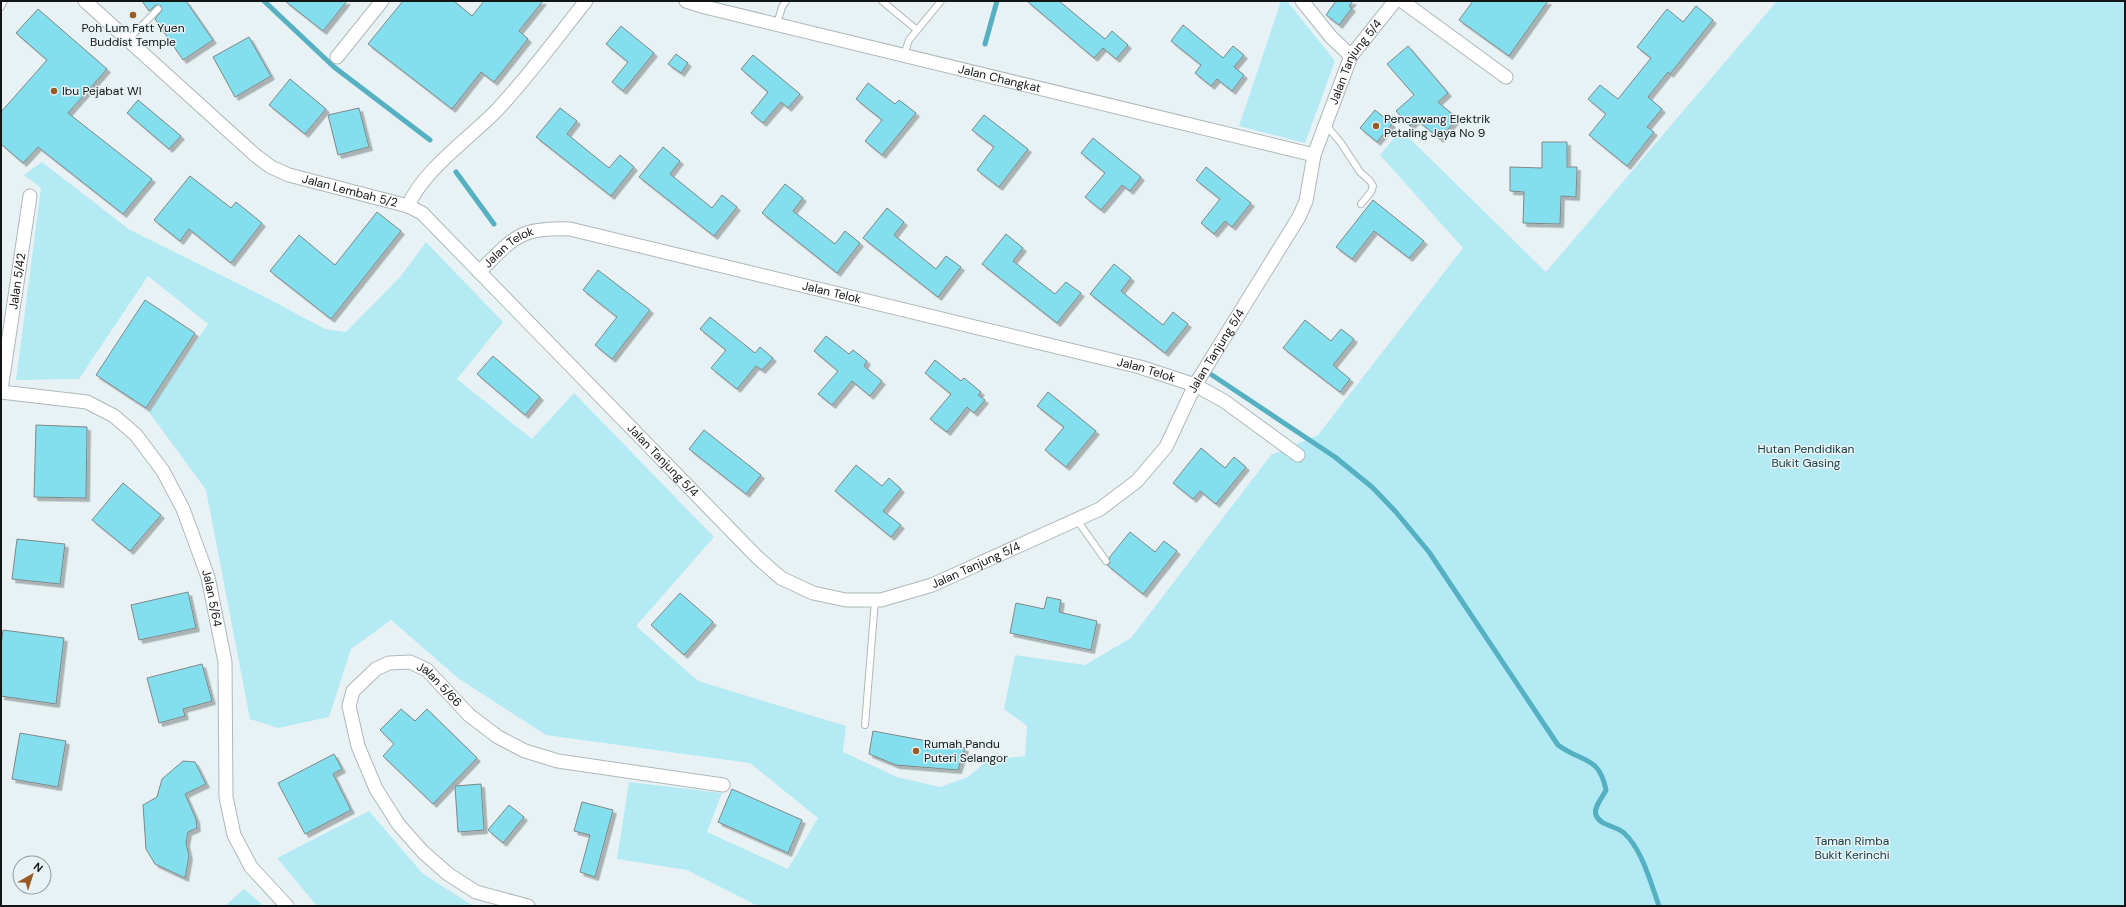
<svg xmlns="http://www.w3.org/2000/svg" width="2126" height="907" font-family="'DM Sans',sans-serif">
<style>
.green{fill:#b4eaf4}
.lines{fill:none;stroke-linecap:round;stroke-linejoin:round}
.stream{stroke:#55b1c1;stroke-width:5}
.building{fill:#83dfee;stroke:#7e8889;filter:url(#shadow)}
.lane-casing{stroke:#aeb8ba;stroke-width:8}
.street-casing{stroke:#aeb8ba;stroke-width:15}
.lane{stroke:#fff;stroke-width:6}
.street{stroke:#fff;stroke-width:13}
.poi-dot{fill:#995b21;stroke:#e8f2f4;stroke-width:1.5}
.labels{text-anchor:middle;stroke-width:3;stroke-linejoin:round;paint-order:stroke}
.poi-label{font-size:12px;fill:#111516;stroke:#e8f2f4;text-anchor:start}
.street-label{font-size:12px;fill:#111516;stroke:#e8f2f4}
.park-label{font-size:12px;fill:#103c43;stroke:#e8f2f4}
</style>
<defs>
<filter id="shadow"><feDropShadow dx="3.5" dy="3.5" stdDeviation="0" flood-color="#0004"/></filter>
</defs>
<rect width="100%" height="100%" fill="#e8f2f4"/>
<g class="green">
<path d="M1281 1H1287L1335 61 1305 143 1239 126Z"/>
<path d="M1777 1H2125V906H758L687 870 617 859 629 782 722 793 707 832 788 869 818 818 750 763 546 735 458 678 391 620 351 649 329 717 278 728 250 719 206 490 149 412 208 324 148 276 79 379 16 380 41 188 24 175 42 162 130 230 265 297 325 329 346 332 401 276 426 242 503 322 457 379 532 439 574 393 714 537 636 626 698 681 846 726 843 752 897 777 940 787 968 777 988 760 1025 756 1027 726 1004 709 1015 655 1085 665 1131 638 1271 455 1318 435 1463 248 1380 155 1401 130 1546 272Z"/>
<path d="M369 811 423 874 472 905 477 906H317L277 858Z"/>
<path d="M244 889 264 906H225Z"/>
</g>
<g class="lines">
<g class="stream">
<path d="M264 1 334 67 430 140"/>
<path d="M985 44 997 1"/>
<path d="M456 172 494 224"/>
<path d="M1209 373 1335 457 1372 487 1395 511 1429 552 1558 745C1582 763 1599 755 1606 790 1603 797 1593 807 1596 815 1600 826 1617 826 1624 833 1642 849 1651 884 1659 906"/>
</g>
</g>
<g class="building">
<path d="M142 1H186L213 40 183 60 155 19 162 10 161 6 156 5 149 11Z"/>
<path d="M285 1H347L323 31Z"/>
<path d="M403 1H454L472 16 484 1H543L519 31 528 39 494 82 481 72 452 109 368 44Z"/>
<path d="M1027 1H1059L1105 39 1112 31 1128 45 1116 59 1103 48 1094 58Z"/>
<path d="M1336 1H1353L1349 6 1352 8 1339 25 1326 15Z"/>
<path d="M1473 1H1548L1509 56 1459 20Z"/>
<path d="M1696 6 1713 20 1670 74 1668 72 1648 97 1662 109 1647 127 1654 132 1627 166 1589 135 1606 114 1588 99 1600 85 1618 99 1651 58 1637 47 1667 9 1683 22Z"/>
<path d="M38 9 107 69 68 113 152 179 123 214 38 147 23 163 1 144V112L47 60 16 33Z"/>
<path d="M1183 25 1223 58 1233 46 1244 55 1234 67 1244 75 1232 91 1217 79 1211 86 1195 73 1201 65 1171 41Z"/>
<path d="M621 26 654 53 623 91 612 82 628 62 606 44Z"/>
<path d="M249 37 271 76 235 97 213 57Z"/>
<path d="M1408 46 1448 93 1438 102 1457 118 1440 139 1417 120 1410 126 1396 111 1414 95 1387 64Z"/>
<path d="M676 54 688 63 681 73 668 64Z"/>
<path d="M753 55 800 94 788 108 781 102 763 123 751 113 768 92 741 69Z"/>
<path d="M290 79 326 109 305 134 269 105Z"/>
<path d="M868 83 895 104 899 100 916 113 882 155 865 141 882 120 856 99Z"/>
<path d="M138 100 181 136 169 149 127 113Z"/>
<path d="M359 108 369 147 338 155 328 115Z"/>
<path d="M560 108 577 121 567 134 609 168 620 155 634 167 611 196 536 137Z"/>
<path d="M1375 110 1392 124 1377 142 1360 128Z"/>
<path d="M984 115 1028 149 999 187 977 170 994 147 972 130Z"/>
<path d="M1093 138 1141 177 1130 191 1122 185 1101 210 1085 197 1105 173 1081 153Z"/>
<path d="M1542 142H1567V167H1577L1576 197 1561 196 1560 224 1523 223 1524 192 1510 191V167L1542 168Z"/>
<path d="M663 147 680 161 670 174 712 208 722 195 737 207 714 236 639 177Z"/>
<path d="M1206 167 1251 203 1232 227 1225 221 1214 234 1201 223 1220 199 1196 180Z"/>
<path d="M190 176 231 208 236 202 262 223 231 263 189 229 180 241 154 220Z"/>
<path d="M785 184 803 198 793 211 835 244 845 231 860 243 837 273 762 213Z"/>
<path d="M1373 200 1424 241 1409 258 1374 231 1352 259 1336 247Z"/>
<path d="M887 208 904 222 894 235 936 269 946 256 961 267 938 297 863 238Z"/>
<path d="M377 212 401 231 331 319 270 271 299 235 335 265Z"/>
<path d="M1006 234 1023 248 1013 261 1055 294 1066 282 1081 293 1057 323 982 264Z"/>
<path d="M1114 264 1131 278 1121 291 1163 325 1173 312 1188 324 1165 353 1090 294Z"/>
<path d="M598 270 650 310 612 359 595 345 617 317 583 290Z"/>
<path d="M145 300 195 333 146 408 96 375Z"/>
<path d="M710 317 755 353 760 347 773 358 762 370 756 366 737 389 711 368 726 350 700 329Z"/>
<path d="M1305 320 1331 341 1341 329 1354 339 1333 365 1350 379 1340 392 1283 348Z"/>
<path d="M826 336 849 354 853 350 867 361 864 366 882 381 870 396 852 381 832 405 818 394 838 371 814 351Z"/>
<path d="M493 356 540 397 525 415 477 374Z"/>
<path d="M935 360 961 381 964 378 981 392 978 395 985 400 974 413 967 407 947 432 930 419 951 394 925 373Z"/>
<path d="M1048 392 1096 431 1066 467 1045 450 1064 427 1037 406Z"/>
<path d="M36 425 87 427 86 498 34 497Z"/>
<path d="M704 430 761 475 746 494 689 449Z"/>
<path d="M1201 448 1225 468 1234 457 1246 467 1216 504 1200 491 1193 499 1173 483Z"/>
<path d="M856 465 882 486 889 478 901 489 883 511 901 525 891 537 835 491Z"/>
<path d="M123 483 161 515 130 551 92 520Z"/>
<path d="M1130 532 1155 552 1164 541 1177 551 1143 594 1107 565 1110 563 1109 558Z"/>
<path d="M17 539 65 544 60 584 12 579Z"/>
<path d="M188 592 196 628 139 640 131 605Z"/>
<path d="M680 593 713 622 684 655 651 625Z"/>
<path d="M1047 597 1061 600 1059 612 1097 621 1091 650 1010 633 1016 603 1044 609Z"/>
<path d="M3 630 64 638 56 704 1 696V645Z"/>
<path d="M202 664 212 701 183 709 185 716 159 723 147 678Z"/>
<path d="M401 709 415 721 427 709 477 758 433 804 383 756 394 744 380 730Z"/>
<path d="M873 731 965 748 958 770 896 765 869 754Z"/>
<path d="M20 733 66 741 58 787 12 779Z"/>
<path d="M334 754 342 769 333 774 351 810 305 834 278 783Z"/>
<path d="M183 761 195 762 206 784 185 794 196 819 197 828 188 832 186 843 189 856 185 878 155 864 146 849 143 805 157 797 162 779Z"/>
<path d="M481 784 484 830 458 832 455 786Z"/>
<path d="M732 789 802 820 788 853 718 822Z"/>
<path d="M582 802 613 810 595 877 580 872 590 835 574 831Z"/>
<path d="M509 805 524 817 503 843 488 830Z"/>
</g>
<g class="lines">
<defs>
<g id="lane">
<path d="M882 1 917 30"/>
<path d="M1 7 4 1"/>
<path d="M777 24 782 7 786 1"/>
<path d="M128 40 158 9"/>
<path d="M904 55 909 40 941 1"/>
<path d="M1326 125 1341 143 1360 172 1370 181 1373 186 1371 192 1361 204"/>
<path d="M1077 520 1106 561"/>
<path d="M865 725 875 600"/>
</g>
<g id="street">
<path id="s1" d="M85 1 255 155 271 167 289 175 408 206 422 213 757 557 781 578 813 593 846 600H881L932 585 1100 509 1137 481 1166 447 1195 385 1299 217 1306 201 1314 155 1351 56 1395 1"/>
<path id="s2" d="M686 1 705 7 1314 155"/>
<path d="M1302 1 1331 37 1351 56"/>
<path d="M1402 1 1506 77"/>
<path d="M337 57 382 1"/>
<path d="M408 206C423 170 470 138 497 110 529 76 557 37 586 1"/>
<path id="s3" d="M479 272C514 238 518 227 570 229L1140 367 1195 385 1224 401 1298 455"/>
<path id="s4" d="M1 390 30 196"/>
<path id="s5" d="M1 392 87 402 114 416 136 435 163 471 183 509 208 577 225 662 226 797 234 835 251 867 287 906"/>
<path id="s6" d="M528 906 476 892 448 874 423 852 399 825 376 789 358 746 349 706 353 691 376 669 389 663 410 662 427 670 469 715 498 737 525 751 558 761 723 785"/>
</g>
</defs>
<use href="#lane" class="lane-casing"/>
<use href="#street" class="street-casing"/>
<use href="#lane" class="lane"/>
<use href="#street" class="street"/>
</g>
<g class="poi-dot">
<circle cx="133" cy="15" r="4"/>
<circle cx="54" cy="91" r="4"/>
<circle cx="1376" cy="126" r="4"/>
<circle cx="916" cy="751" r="4"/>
</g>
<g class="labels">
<g class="poi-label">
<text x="133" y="32" text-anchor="middle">Poh Lum Fatt Yuen<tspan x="133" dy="14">Buddist Temple</tspan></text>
<text x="62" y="95">Ibu Pejabat WI</text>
<text x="1384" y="123">Pencawang Elektrik<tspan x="1384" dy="14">Petaling Jaya No 9</tspan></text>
<text x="924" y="748">Rumah Pandu<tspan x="924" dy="14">Puteri Selangor</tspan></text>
</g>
<g class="street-label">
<text dy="4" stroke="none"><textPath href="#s1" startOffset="1785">Jalan Tanjung 5/4</textPath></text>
<text dy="4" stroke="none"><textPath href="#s2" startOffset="323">Jalan Changkat</textPath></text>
<text dy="4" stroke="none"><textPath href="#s1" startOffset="332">Jalan Lembah 5/2</textPath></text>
<text dy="4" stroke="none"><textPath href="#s3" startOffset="39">Jalan Telok</textPath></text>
<text dy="4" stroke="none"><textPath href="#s4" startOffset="110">Jalan 5/42</textPath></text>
<text dy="4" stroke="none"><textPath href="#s3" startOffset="375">Jalan Telok</textPath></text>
<text dy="4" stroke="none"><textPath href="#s1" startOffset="1461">Jalan Tanjung 5/4</textPath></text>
<text dy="4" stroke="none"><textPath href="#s3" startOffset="699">Jalan Telok</textPath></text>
<text dy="4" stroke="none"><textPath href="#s1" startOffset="753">Jalan Tanjung 5/4</textPath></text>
<text dy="4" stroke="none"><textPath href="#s1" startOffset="1125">Jalan Tanjung 5/4</textPath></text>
<text dy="4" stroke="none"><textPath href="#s5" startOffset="328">Jalan 5/64</textPath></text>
<text dy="4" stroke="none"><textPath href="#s6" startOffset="407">Jalan 5/66</textPath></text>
</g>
<g class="park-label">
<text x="1806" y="453">Hutan Pendidikan<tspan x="1806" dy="14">Bukit Gasing</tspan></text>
<text x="1852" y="845">Taman Rimba<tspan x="1852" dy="14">Bukit Kerinchi</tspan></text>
</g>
</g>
<rect width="2126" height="907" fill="none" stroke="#111516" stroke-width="4"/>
<g transform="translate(32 875) rotate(39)"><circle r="19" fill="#e8f2f4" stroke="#929a9b"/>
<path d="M0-3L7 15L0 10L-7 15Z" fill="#995b21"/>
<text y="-6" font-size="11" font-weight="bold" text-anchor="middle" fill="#111516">N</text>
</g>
</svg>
